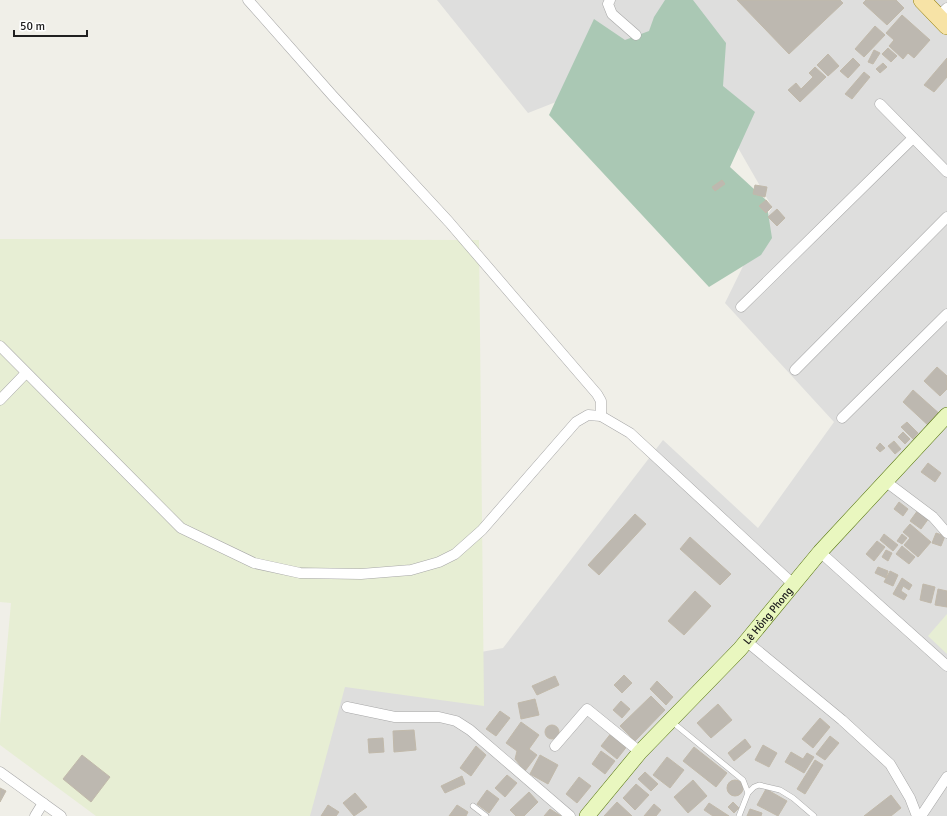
<svg xmlns="http://www.w3.org/2000/svg" width="947" height="816" font-family="Signika,sans-serif">
<style>
.residential{fill:#dededd}
.farmland{fill:#e7eed4}
.cemetery{fill:#aac8b4}
.building{fill:#bdb8b0;stroke:#c1b9aa}
.lines{fill:none;stroke-linecap:round;stroke-linejoin:round}
.lane-casing{stroke:#a7a7a7;stroke-width:6}
.street-casing{stroke:#a7a7a7;stroke-width:11}
.secondary-casing{stroke:#55740b;stroke-width:16}
.primary-casing{stroke:#958008;stroke-width:18}
.lane{stroke:#fff;stroke-width:5}
.street{stroke:#fff;stroke-width:10}
.secondary{stroke:#e9f7bf;stroke-width:15}
.primary{stroke:#f7e3a6;stroke-width:17}
.labels{text-anchor:middle;stroke-width:3.5;stroke-linejoin:round;paint-order:stroke}
.street-label{font-size:11px;fill:#202020;stroke:#fff}
</style>
<rect width="100%" height="100%" fill="#f0efe8"/>
<path class="residential" d="M437 0H947V816H275L305 684 503 648 663 440 758 528 834 422 725 303 772 207 683 52 528 113Z"/>
<g class="farmland">
<path d="M0 239 479 240 484 706 345 687 310 816H96L0 745V724L11 603 0 602Z"/>
<path d="M947 614V654L928 636Z"/>
</g>
<path class="cemetery" d="M665 0H693L726 43 723 86 755 112 730 167 766 200 772 238 761 255 709 287 549 115 594 19 625 40 649 31 654 17Z"/>
<g class="building">
<path d="M737 0H840L843 3 789 54Z"/>
<path d="M866 0H896L904 8 887 25 863 3Z"/>
<path d="M902 15 930 40 914 58 908 53 903 59 889 46 894 40 886 33Z"/>
<path d="M875 26 885 35 864 57 855 49Z"/>
<path d="M888 48 897 56 891 62 882 54Z"/>
<path d="M874 50 880 53 873 64 868 62Z"/>
<path d="M828 54 839 66 828 76 817 65Z"/>
<path d="M853 58 860 65 848 78 840 71Z"/>
<path d="M947 58V77L934 92 924 85Z"/>
<path d="M883 63 887 67 880 73 876 69Z"/>
<path d="M815 67 826 77 800 102 788 90 796 83 801 89 813 77 809 73Z"/>
<path d="M864 72 870 77 852 99 845 94Z"/>
<path d="M722 180 725 184 715 191 712 187Z"/>
<path d="M755 185 767 187 765 197 753 194Z"/>
<path d="M766 200 772 207 766 213 759 206Z"/>
<path d="M777 209 785 218 777 226 768 217Z"/>
<path d="M937 367 947 376V389L940 396 924 381Z"/>
<path d="M913 390 942 416 931 428 903 402Z"/>
<path d="M907 422 918 433 913 439 901 427Z"/>
<path d="M903 432 910 439 905 444 898 437Z"/>
<path d="M894 441 901 449 895 454 888 446Z"/>
<path d="M880 443 885 448 880 452 876 448Z"/>
<path d="M928 463 941 473 935 482 921 472Z"/>
<path d="M899 502 908 509 903 516 894 509Z"/>
<path d="M918 510 929 518 921 529 910 521Z"/>
<path d="M635 514 646 524 599 575 588 565Z"/>
<path d="M910 524 931 542 918 557 904 545 910 538 903 532Z"/>
<path d="M936 533 945 536 941 546 932 543Z"/>
<path d="M884 534 898 545 893 551 880 540Z"/>
<path d="M902 534 907 538 902 544 897 541Z"/>
<path d="M690 537 731 574 720 585 680 549Z"/>
<path d="M877 541 885 547 874 561 866 554Z"/>
<path d="M902 546 915 557 909 564 896 554Z"/>
<path d="M886 550 892 553 888 561 882 557Z"/>
<path d="M878 567 888 571 886 578 875 573Z"/>
<path d="M890 571 898 575 893 586 884 582Z"/>
<path d="M902 578 912 585 909 590 903 586 901 591 907 595 904 600 893 594Z"/>
<path d="M923 584 935 587 931 603 920 600Z"/>
<path d="M938 589 947 591V607L935 605Z"/>
<path d="M695 591 711 606 684 635 668 621Z"/>
<path d="M624 675 632 683 622 693 614 685Z"/>
<path d="M555 676 559 685 537 695 532 686Z"/>
<path d="M657 681 673 697 666 705 650 689Z"/>
<path d="M651 696 665 710 635 741 620 726Z"/>
<path d="M535 699 539 715 521 719 518 703Z"/>
<path d="M621 701 630 709 622 718 613 710Z"/>
<path d="M718 704 732 720 711 738 697 723Z"/>
<path d="M500 711 510 718 496 736 486 729Z"/>
<path d="M820 718 830 727 813 748 802 739Z"/>
<path d="M521 722 539 735 529 749 537 755 525 771 515 759 517 751 506 743Z"/>
<circle cx="552" cy="732" r="7"/>
<path d="M414 730 416 750 394 752 393 731Z"/>
<path d="M612 732 628 745 617 759 601 746Z"/>
<path d="M830 736 839 743 825 760 816 754Z"/>
<path d="M383 738 384 752 369 753 368 739Z"/>
<path d="M745 739 751 747 734 761 728 753Z"/>
<path d="M763 745 777 753 769 767 755 760Z"/>
<path d="M476 746 486 755 471 776 460 768Z"/>
<path d="M694 747 727 773 716 787 683 761Z"/>
<path d="M601 751 615 761 605 774 592 764Z"/>
<path d="M791 752 803 759 807 753 814 757 804 773 785 762Z"/>
<path d="M82 755 110 777 91 802 63 779Z"/>
<path d="M540 755 558 765 548 784 530 774Z"/>
<path d="M667 757 684 770 670 788 653 775Z"/>
<path d="M815 760 823 765 805 794 797 789Z"/>
<path d="M645 772 658 784 651 791 638 779Z"/>
<path d="M507 775 517 783 505 797 495 788Z"/>
<path d="M462 776 465 784 445 793 441 786Z"/>
<path d="M579 777 591 786 577 803 566 794Z"/>
<circle cx="735" cy="788" r="8"/>
<path d="M693 780 707 796 688 813 674 797Z"/>
<path d="M636 784 649 795 635 810 623 798Z"/>
<path d="M0 788 6 791 0 802Z"/>
<path d="M766 789 787 801 778 816 757 805Z"/>
<path d="M487 790 499 799 489 813 477 804Z"/>
<path d="M529 792 538 802 524 816H516L510 810Z"/>
<path d="M355 793 367 807 354 816 343 803Z"/>
<path d="M891 795 901 808 891 816H864Z"/>
<path d="M617 802 632 816H604Z"/>
<path d="M733 802 739 808 734 813 728 807Z"/>
<path d="M709 803 729 816H713L704 810Z"/>
<path d="M654 804 661 810 656 816H644Z"/>
<path d="M328 805 339 812 336 816H321Z"/>
<path d="M457 805 468 812 466 816H449Z"/>
<path d="M550 809 561 816H544Z"/>
<path d="M750 809 762 813 761 816H747Z"/>
</g>
<g class="lines">
<defs>
<g id="lane">
<path d="M671 721 743 780 748 793 739 816"/>
<path d="M748 793 754 787 759 785 780 790 793 798 814 816"/>
<path d="M473 806 486 816"/>
</g>
<g id="street">
<path d="M248 0 332 95 449 222 597 394 601 401V416"/>
<path d="M610 0 608 4 612 14 636 35"/>
<path d="M938 17 947 8"/>
<path d="M880 104 947 172"/>
<path d="M741 307 913 138"/>
<path d="M0 346 181 528 254 563 300 573 361 574 411 570 439 562 455 554 482 530 576 422 588 415 601 416 630 433 793 584"/>
<path d="M795 370 947 217"/>
<path d="M0 400 26 373"/>
<path d="M842 418 947 314"/>
<path d="M885 481 933 517 947 533"/>
<path d="M820 552 947 666"/>
<path d="M746 641 842 720 890 764 910 798 917 816"/>
<path d="M347 707 395 717H439L456 721 470 730 570 816"/>
<path d="M555 746 587 709 640 752"/>
<path d="M0 772 61 816"/>
<path d="M35 816 43 803"/>
<path d="M921 816 947 777"/>
</g>
<g id="secondary">
<path id="s1" d="M587 816 640 752 740 649 820 552 947 415"/>
</g>
<path id="primary" d="M922 0 947 26"/>
</defs>
<use href="#lane" class="lane-casing"/>
<use href="#street" class="street-casing"/>
<use href="#secondary" class="secondary-casing"/>
<use href="#primary" class="primary-casing"/>
<use href="#lane" class="lane"/>
<use href="#street" class="street"/>
<use href="#secondary" class="secondary"/>
<use href="#primary" class="primary"/>
</g>
<g class="labels">
<g class="street-label">
<text dy="4" stroke="none"><textPath href="#s1" startOffset="270">Lê Hồng Phong</textPath></text>
</g>
</g>
<path d="M14 30v6h73v-6" fill="none" stroke="#202020" stroke-width="2"/>
<text x="20" y="30" font-size="12" fill="#202020" stroke="#ffffff" stroke-width="3" paint-order="stroke">50 m</text>
</svg>
